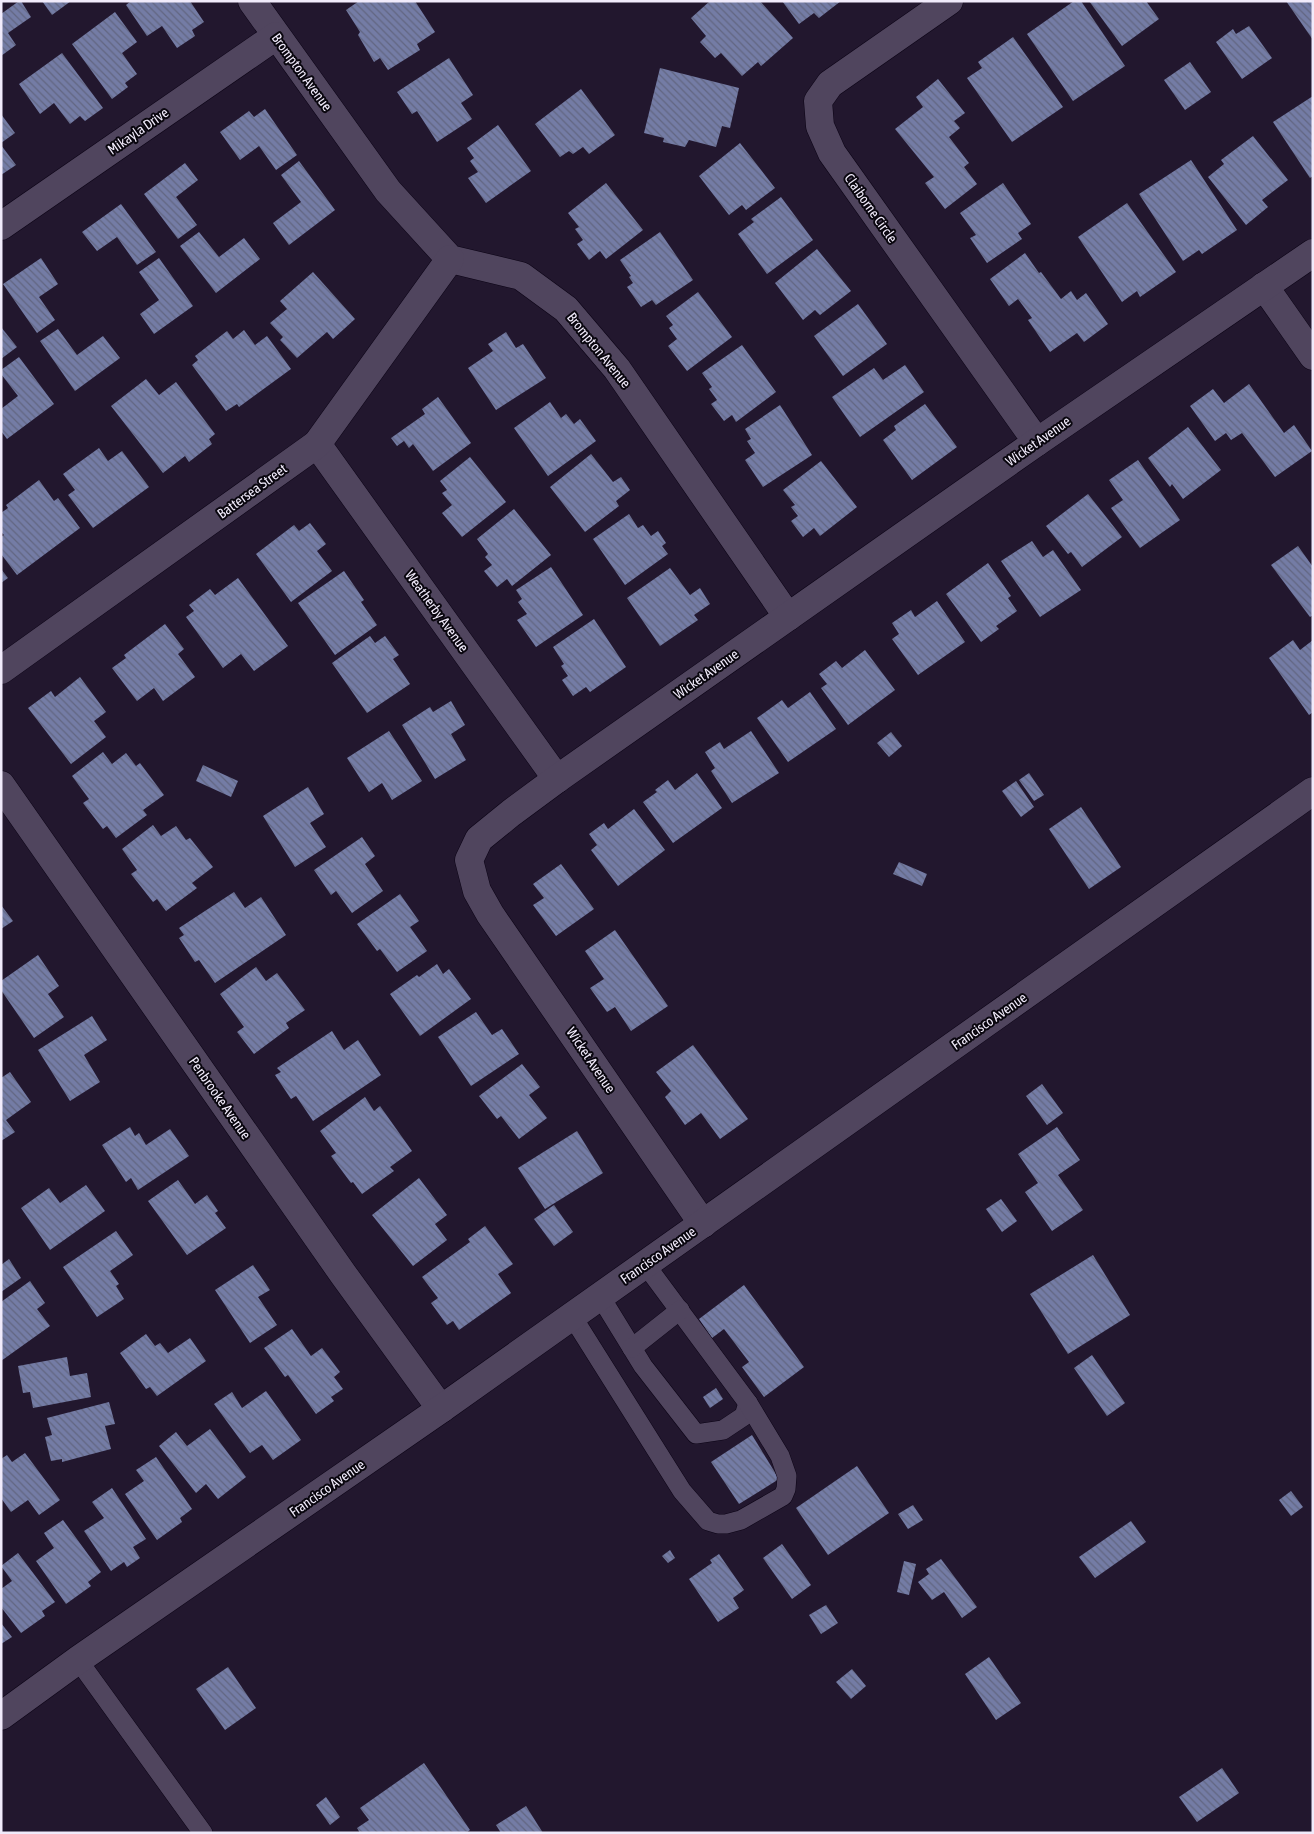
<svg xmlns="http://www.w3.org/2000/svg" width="1314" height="1834" font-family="'Asap Condensed',sans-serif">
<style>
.building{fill:url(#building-back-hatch)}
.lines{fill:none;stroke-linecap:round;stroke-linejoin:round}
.service-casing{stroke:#0b0315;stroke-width:20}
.minor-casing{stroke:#0b0315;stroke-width:29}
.service{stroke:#50455e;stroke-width:19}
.minor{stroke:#50455e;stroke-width:28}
.labels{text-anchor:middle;stroke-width:4;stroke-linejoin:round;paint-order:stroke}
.street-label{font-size:14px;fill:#f1ebfb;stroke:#09060e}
</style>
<defs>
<pattern id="building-back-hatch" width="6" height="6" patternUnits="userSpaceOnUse" patternTransform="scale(1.25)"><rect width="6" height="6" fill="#747ca5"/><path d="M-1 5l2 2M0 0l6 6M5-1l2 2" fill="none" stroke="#626681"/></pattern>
</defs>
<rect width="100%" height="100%" fill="#22172e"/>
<g class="building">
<path d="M19 1H21L31 17 8 33 16 45 1 56V14Z"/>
<path d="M42 1H71L52 15Z"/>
<path d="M131 1H190L204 22 192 30 195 36 177 48 162 26 147 36 126 5Z"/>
<path d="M359 1H415L435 32 417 44 420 50 388 70 380 58 374 62 358 35 360 32 346 10Z"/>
<path d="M710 1H760L793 38 761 66 758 62 742 76 721 53 715 58 700 42 706 36 691 18Z"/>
<path d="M782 1H841L819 18 814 13 799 24Z"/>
<path d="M1074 1H1081L1125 66 1073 101 1027 34Z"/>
<path d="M1089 1H1146L1159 19 1122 46Z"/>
<path d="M1286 1H1313V40Z"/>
<path d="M115 12 137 42 122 53 137 74 125 83 128 87 112 99 72 44Z"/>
<path d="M1249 26 1272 58 1242 79 1216 42 1233 29 1236 34Z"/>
<path d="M1013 37 1063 107 1012 142 967 78 982 68 978 62Z"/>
<path d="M62 53 103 108 85 121 80 116 70 124 54 103 40 114 19 84Z"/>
<path d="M449 58 473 95 461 103 472 119 437 142 417 111 412 114 397 92Z"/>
<path d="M1190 62 1211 92 1185 110 1164 80Z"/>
<path d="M660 68 739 88 730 128 722 126 716 147 689 140 685 147 663 142 664 138 644 133Z"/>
<path d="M938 79 965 113 954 121 960 128 949 137 969 163 964 167 977 184 945 209 925 183 934 177 895 129 923 107 916 97Z"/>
<path d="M581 89 615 135 589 154 583 147 573 154 569 151 560 157 535 124Z"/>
<path d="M1313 96V176L1310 178 1273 122Z"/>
<path d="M265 109 297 155 276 170 259 146 240 160 220 132 249 111 254 117Z"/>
<path d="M1 114 15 133 1 143Z"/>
<path d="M498 125 531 171 486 203 468 178 478 172 470 161 474 158 467 148Z"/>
<path d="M1253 136 1288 180 1262 200 1268 207 1246 225 1208 177 1224 164 1221 160Z"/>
<path d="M740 143 775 188 746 210 742 205 729 215 699 176Z"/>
<path d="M1 145 16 165 1 175Z"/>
<path d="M1191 160 1237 230 1202 254 1199 250 1183 261 1139 194Z"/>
<path d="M299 161 335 210 289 245 273 223 301 202 281 175Z"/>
<path d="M185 163 198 180 176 197 197 225 178 239 144 194Z"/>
<path d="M606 183 643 230 606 259 600 251 589 260 577 244 583 240 575 229 579 227 568 213Z"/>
<path d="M1003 183 1031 224 1018 233 1022 239 987 263 970 238 976 235 960 213Z"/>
<path d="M781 197 813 240 767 274 738 234 754 222 751 219Z"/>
<path d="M1127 203 1176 272 1140 297 1137 291 1122 302 1078 237Z"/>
<path d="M121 204 156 252 137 265 117 237 97 251 82 232Z"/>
<path d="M199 232 219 257 244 238 260 259 216 293 180 246Z"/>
<path d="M660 232 693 280 656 305 652 300 641 307 627 287 633 283 629 277 631 276 620 260Z"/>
<path d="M817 249 851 291 820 315 815 310 803 320 775 283Z"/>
<path d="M1025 253 1039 273 1041 272 1061 299 1071 291 1077 300 1086 293 1108 324 1084 342 1077 333 1050 352 1028 320 1032 318 1018 299 1009 306 990 279Z"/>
<path d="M41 258 58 284 39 297 55 320 37 333 3 284Z"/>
<path d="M159 258 193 306 154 334 140 314 159 300 139 272Z"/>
<path d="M313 272 355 319 333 339 327 332 297 358 280 340 283 337 270 323 287 309 280 301Z"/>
<path d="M698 292 732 337 687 371 668 346 677 339 669 328 673 325 666 316Z"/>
<path d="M858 304 887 344 843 376 814 336Z"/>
<path d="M1 327 17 347 1 359Z"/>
<path d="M58 329 77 355 103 336 120 358 75 391 40 341Z"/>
<path d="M244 330 255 345 267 336 291 369 239 407 237 404 226 411 192 365 198 360 195 356 227 331 233 339Z"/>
<path d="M506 332 516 348 523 344 546 378 496 410 468 368 493 351 488 344Z"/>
<path d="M742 345 776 392 736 422 732 415 724 421 711 404 717 400 709 389 712 387 702 373Z"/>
<path d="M19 357 54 404 7 439 1 431V409L18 396 1 374V370Z"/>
<path d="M905 365 924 392 860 437 832 397 874 368 883 380Z"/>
<path d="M146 379 159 395 176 382 215 434 209 439 212 444 189 462 185 456 163 473 111 406Z"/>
<path d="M1249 384 1284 433 1294 425 1312 451 1275 477 1242 433 1231 440 1226 433 1215 441 1190 406 1213 389 1224 403Z"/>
<path d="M438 397 471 443 433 471 413 444 409 448 404 441 397 446 391 438 425 414 422 409Z"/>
<path d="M550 402 561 418 566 414 574 424 580 419 596 441 548 476 514 428Z"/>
<path d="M925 404 957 447 912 480 883 440 896 430 894 426Z"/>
<path d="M780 405 812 455 763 487 745 460 755 453 747 441 751 439 745 429Z"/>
<path d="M1188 427 1221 470 1183 499 1172 484 1170 487 1148 458Z"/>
<path d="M99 448 108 461 122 451 149 487 93 528 68 495 75 490 63 474Z"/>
<path d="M591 454 613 482 621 477 630 490 616 501 619 506 585 532 550 487Z"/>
<path d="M470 457 506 502 462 537 442 513 452 505 442 493 447 490 440 481Z"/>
<path d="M1138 460 1180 520 1140 548 1111 508 1123 500 1109 480Z"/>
<path d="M821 461 857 507 820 536 814 528 803 537 791 521 798 516 791 507 795 505 783 490Z"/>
<path d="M39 480 54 501 58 498 80 528 17 575 1 554V537L4 535 1 532V513L8 508 6 505Z"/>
<path d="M1088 494 1122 537 1082 567 1071 552 1068 554 1046 526Z"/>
<path d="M514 509 551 555 512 586 507 579 497 587 484 571 492 565 485 557 488 554 477 539Z"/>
<path d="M629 514 638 528 643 525 651 536 658 531 666 543 662 546 668 554 625 585 593 539Z"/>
<path d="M310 523 326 544 317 551 332 571 291 602 256 554 294 525 299 531Z"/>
<path d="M1032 541 1043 557 1053 550 1081 590 1040 617 1001 561Z"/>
<path d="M1298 546 1313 567V615L1310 617 1271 565Z"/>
<path d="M988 563 1011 596 1008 598 1017 611 996 626 999 629 981 642 946 594Z"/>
<path d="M551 567 583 615 536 647 517 620 527 614 518 602 522 599 516 590Z"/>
<path d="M670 568 690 595 700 588 710 604 694 615 698 620 660 646 627 598Z"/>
<path d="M1 569 8 578 1 583Z"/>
<path d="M344 571 364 600 361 602 377 625 335 655 298 603Z"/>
<path d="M238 578 288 646 254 671 241 654 223 668 186 617 194 611 189 605 210 589 215 595Z"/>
<path d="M937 601 965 642 918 675 892 639 899 634 892 623 911 610 915 617Z"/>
<path d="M594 619 626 667 590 692 586 687 573 696 562 680 568 676 561 666 564 664 553 647Z"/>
<path d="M165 624 184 649 178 654 195 677 163 701 154 688 137 701 112 668 126 658 124 655Z"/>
<path d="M370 636 375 643 385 636 399 655 393 659 410 684 367 713 332 663Z"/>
<path d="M1293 640 1300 650 1313 640V712L1309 715 1269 658Z"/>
<path d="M865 650 895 690 848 725 821 688 827 684 819 674 836 661 842 668Z"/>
<path d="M80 677 106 712 94 721 106 737 71 764 28 708 51 691 55 697Z"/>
<path d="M810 692 836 729 788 762 757 718 782 700 788 708Z"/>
<path d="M451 701 465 725 451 734 466 760 435 779 402 725 430 707 433 712Z"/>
<path d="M389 731 422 781 392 800 382 783 369 792 347 758Z"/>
<path d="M751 731 779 773 732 803 711 771 715 768 705 752 720 742 724 749Z"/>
<path d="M891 732 902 746 889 757 877 743Z"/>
<path d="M103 752 112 764 126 753 136 766 140 763 164 795 143 810 147 815 116 838 107 826 103 829 83 803 89 799 72 776Z"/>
<path d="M203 765 238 781 231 797 196 781Z"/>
<path d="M697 773 722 808 673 843 643 802 657 792 655 790 668 780 675 790Z"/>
<path d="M1029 773 1044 795 1034 801 1019 780Z"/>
<path d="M1016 781 1034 807 1021 817 1002 791Z"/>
<path d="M308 787 324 814 310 823 326 847 295 867 263 816Z"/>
<path d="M1081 807 1121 867 1089 889 1049 829Z"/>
<path d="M634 809 665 850 618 886 591 850 597 845 589 834 604 823 608 829Z"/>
<path d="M153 825 161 836 176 826 186 840 190 838 213 867 192 883 197 888 166 911 157 899 153 902 131 874 137 870 122 849Z"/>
<path d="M362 837 375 856 365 864 383 891 352 913 336 891 331 895 314 870Z"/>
<path d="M899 862 927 874 922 886 893 874Z"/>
<path d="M561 864 594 909 556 936 533 905 544 898 533 884Z"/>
<path d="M234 892 245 908 261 897 286 935 215 983 199 960 195 962 179 938 184 935 179 928Z"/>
<path d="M400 894 419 921 410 927 427 951 397 972 380 949 377 951 357 924Z"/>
<path d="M1 905 13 921 1 929Z"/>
<path d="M615 930 668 1006 631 1031 615 1007 607 1012 590 988 604 979 585 951Z"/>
<path d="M38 955 59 986 48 994 64 1017 34 1038 1 990V981Z"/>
<path d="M437 964 443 974 449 969 471 999 420 1036 390 994 417 975 419 977Z"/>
<path d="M256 967 266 981 277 973 305 1010 286 1023 289 1028 254 1054 237 1032 244 1027 220 994Z"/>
<path d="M476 1012 492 1035 502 1029 519 1054 471 1086 438 1037Z"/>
<path d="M92 1016 107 1040 84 1055 100 1082 70 1101 38 1050Z"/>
<path d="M332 1031 344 1050 358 1040 381 1075 313 1121 296 1096 291 1099 275 1075 281 1072 277 1068Z"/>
<path d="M693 1045 748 1119 720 1139 701 1113 685 1125 665 1097 671 1091 656 1072Z"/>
<path d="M522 1064 540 1087 529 1095 547 1118 519 1139 501 1116 497 1119 479 1096Z"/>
<path d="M10 1072 31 1102 6 1120 15 1132 1 1141V1078Z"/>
<path d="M1042 1084 1063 1113 1047 1125 1026 1096Z"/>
<path d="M365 1097 374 1111 380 1106 412 1151 390 1167 394 1171 362 1194 353 1182 351 1183 331 1156 336 1153 320 1131Z"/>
<path d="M130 1127 135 1136 139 1133 146 1145 170 1129 189 1156 138 1190 131 1178 126 1182 102 1145Z"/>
<path d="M1057 1127 1080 1160 1058 1175 1083 1210 1052 1231 1025 1192 1038 1183 1018 1154Z"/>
<path d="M577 1131 603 1173 545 1209 518 1168Z"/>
<path d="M419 1178 447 1215 435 1224 447 1240 413 1266 372 1215Z"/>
<path d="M178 1180 195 1204 207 1195 218 1211 215 1213 226 1228 187 1255 148 1201Z"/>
<path d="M86 1185 105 1211 50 1250 21 1208 49 1188 60 1203Z"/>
<path d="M1001 1199 1017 1221 1002 1232 986 1209Z"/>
<path d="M554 1205 573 1232 554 1246 534 1219Z"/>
<path d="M485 1226 513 1264 498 1274 511 1293 459 1330 453 1321 447 1325 431 1303 438 1298 422 1277 470 1242 468 1239Z"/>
<path d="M116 1231 133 1255 110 1271 119 1284 116 1286 124 1299 97 1317 63 1267Z"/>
<path d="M1093 1255 1130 1315 1068 1354 1030 1294Z"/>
<path d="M9 1259 21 1278 1 1292V1265Z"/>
<path d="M253 1265 270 1290 258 1297 277 1325 250 1343 215 1290Z"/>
<path d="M30 1281 45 1303 37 1309 50 1326 1 1361V1302Z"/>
<path d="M744 1285 804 1367 764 1397 742 1367 749 1362 724 1329 712 1338 699 1319Z"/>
<path d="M292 1329 311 1356 322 1348 340 1372 334 1377 343 1389 331 1397 334 1401 316 1414 288 1375 285 1377 264 1348Z"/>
<path d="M146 1334 155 1346 160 1343 168 1353 190 1338 206 1361 157 1396 150 1387 146 1389 120 1353Z"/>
<path d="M1092 1355 1125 1403 1107 1416 1074 1368Z"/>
<path d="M67 1357 70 1376 87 1373 91 1397 33 1408 30 1392 23 1393 18 1366Z"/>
<path d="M716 1388 723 1399 710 1408 703 1397Z"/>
<path d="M266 1391 301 1440 273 1460 262 1445 250 1453 214 1404 232 1392 242 1408Z"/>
<path d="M109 1402 115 1424 105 1426 111 1449 62 1462V1459L51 1461 45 1437 52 1435 47 1418Z"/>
<path d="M210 1429 246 1477 218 1499 206 1484 196 1493 159 1446 176 1432 187 1446Z"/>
<path d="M752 1435 779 1479 739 1504 711 1462Z"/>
<path d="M25 1453 60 1500 39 1515 28 1500 11 1512 1 1498V1459L7 1455 12 1462Z"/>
<path d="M156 1457 192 1509 180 1518 182 1522 157 1540 125 1494 144 1481 136 1470Z"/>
<path d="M857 1466 889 1513 828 1555 796 1508Z"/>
<path d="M112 1488 146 1539 133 1547 140 1558 127 1567 124 1562 111 1571 84 1531 104 1518 92 1502Z"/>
<path d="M1291 1491 1303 1507 1291 1516 1279 1500Z"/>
<path d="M913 1505 923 1520 908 1529 898 1514Z"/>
<path d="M63 1520 101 1572 88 1582 91 1586 66 1604 36 1561 54 1548 44 1533Z"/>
<path d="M1131 1521 1146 1542 1095 1578 1079 1557Z"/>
<path d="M782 1544 811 1585 792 1599 763 1558Z"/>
<path d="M670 1550 675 1558 668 1563 662 1556Z"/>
<path d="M18 1553 55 1602 42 1611 45 1616 21 1633 1 1607V1589L12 1581 1 1566Z"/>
<path d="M719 1554 744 1590 733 1598 739 1608 718 1622 689 1579 712 1563 710 1560Z"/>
<path d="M941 1559 977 1607 962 1618 944 1592 932 1600 918 1582 929 1574 926 1569Z"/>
<path d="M904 1561 916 1564 909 1595 897 1592Z"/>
<path d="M826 1605 838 1623 821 1634 809 1615Z"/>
<path d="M1 1623 12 1637 1 1644Z"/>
<path d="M989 1657 1021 1703 996 1720 965 1674Z"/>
<path d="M228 1667 256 1708 225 1730 196 1689Z"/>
<path d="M852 1669 866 1686 851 1699 836 1682Z"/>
<path d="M424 1763 470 1830 466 1833H360L357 1828 369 1820 360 1808Z"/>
<path d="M1222 1768 1239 1793 1197 1822 1179 1797Z"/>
<path d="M326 1797 340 1817 330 1825 316 1805Z"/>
<path d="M526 1806 543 1833H501L496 1825Z"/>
</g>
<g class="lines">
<defs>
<g id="service">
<path d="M600 1296 643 1366 696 1434 723 1430 744 1416 748 1403"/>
<path d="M572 1316 682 1491 708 1521 718 1524H726L741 1520 783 1496 786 1489 787 1476 780 1456 748 1403 645 1264"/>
<path d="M632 1348 680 1310"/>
<path d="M78 1660 203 1833"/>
</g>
<g id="minor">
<path d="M252 1 388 191 450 259 521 276 566 309 617 369 788 617"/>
<path d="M949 1 830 84 818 101 820 126 832 153 1037 442"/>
<path d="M1 226 276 36"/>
<path d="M1264 286 1313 356"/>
<path d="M317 444 557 779"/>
<path d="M1 670 317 444 450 259"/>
<path d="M1 785 343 1274 441 1409"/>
<path d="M703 1224 490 914 477 891 469 860 479 839 511 813 557 779 1037 442 1313 253"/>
<path d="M1 1716 78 1660 441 1409 1313 791"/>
</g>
</defs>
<use href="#service" class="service-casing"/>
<use href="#minor" class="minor-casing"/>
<use href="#service" class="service"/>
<use href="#minor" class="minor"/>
</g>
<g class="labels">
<g class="street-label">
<text transform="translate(302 72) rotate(54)" y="5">Brompton Avenue</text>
<text transform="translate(138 131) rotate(-35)" y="5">Mikayla Drive</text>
<text transform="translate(871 208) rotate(55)" y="5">Claiborne Circle</text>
<text transform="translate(599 350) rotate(51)" y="5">Brompton Avenue</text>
<text transform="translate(1038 441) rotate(-35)" y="5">Wicket Avenue</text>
<text transform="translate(252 491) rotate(-36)" y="5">Battersea Street</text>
<text transform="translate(437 611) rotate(54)" y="5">Weatherby Avenue</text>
<text transform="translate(706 674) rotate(-35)" y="5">Wicket Avenue</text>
<text transform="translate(989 1021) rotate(-35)" y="5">Francisco Avenue</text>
<text transform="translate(591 1060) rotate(56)" y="5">Wicket Avenue</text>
<text transform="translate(220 1098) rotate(55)" y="5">Penbrooke Avenue</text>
<text transform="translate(658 1255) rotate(-35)" y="5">Francisco Avenue</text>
<text transform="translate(327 1488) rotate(-35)" y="5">Francisco Avenue</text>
</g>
</g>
<rect width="1314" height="1834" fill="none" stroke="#f1ebfb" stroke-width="5"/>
</svg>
